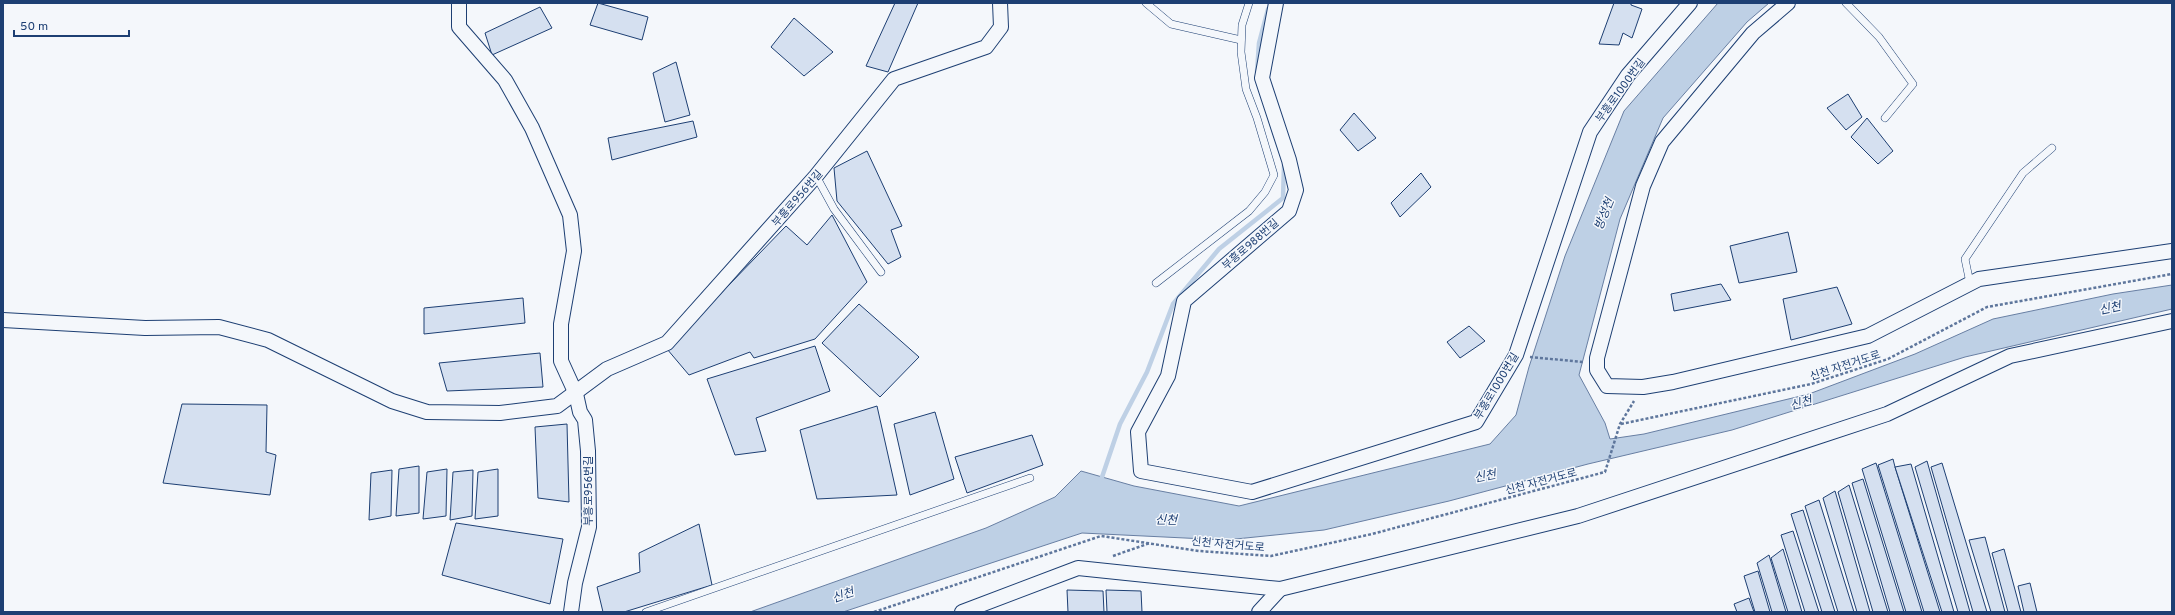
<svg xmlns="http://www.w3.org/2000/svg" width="2175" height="615" font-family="Overpass,'Noto Sans KR',sans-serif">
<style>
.water{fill:#bed0e5;stroke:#687fa3}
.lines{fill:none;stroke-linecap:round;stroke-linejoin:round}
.stream{stroke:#bed0e5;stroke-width:4.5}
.building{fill:#d5e0f0;stroke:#1d3f73}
.lane-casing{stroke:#1d3f73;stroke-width:8}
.street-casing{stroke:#1d3f73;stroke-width:16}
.path{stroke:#5e769c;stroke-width:2.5;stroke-dasharray:3 2;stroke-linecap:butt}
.lane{stroke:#f4f7fb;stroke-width:7}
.street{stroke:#f4f7fb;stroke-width:14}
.labels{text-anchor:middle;stroke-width:3;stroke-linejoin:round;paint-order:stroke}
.street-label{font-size:11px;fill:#1d3f73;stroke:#f4f7fb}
.water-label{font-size:12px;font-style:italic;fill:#1d3f73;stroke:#f4f7fb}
</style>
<rect width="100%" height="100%" fill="#f4f7fb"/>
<path class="water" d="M1718 3H1769L1747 22 1663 118 1620 219 1579 375 1605 423 1610 439 1644 434 1809 394 1915 354 1993 319 2113 294 2172 285V309L1965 357 1732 430 1588 464 1449 501 1324 530 1226 540 1082 533 843 612H750L986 528 1055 497 1081 471 1134 486 1239 506 1490 444 1516 415 1529 367 1565 256 1624 111Z"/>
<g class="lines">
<g class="stream">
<path d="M1257 72 1259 43 1268 9"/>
<path d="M1100 483 1120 424 1147 372 1173 304 1219 249 1283 198 1284 165"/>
</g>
</g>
<g class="building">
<path d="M598 3 648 17 642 40 590 25Z"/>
<path d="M895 3H918L888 72 866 66Z"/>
<path d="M1614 3H1631V5L1642 9 1632 38 1623 33 1619 45 1599 44Z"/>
<path d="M540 7 552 28 492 55 485 33Z"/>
<path d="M794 18 833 52 804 76 771 47Z"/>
<path d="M676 62 690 115 665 122 653 73Z"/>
<path d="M1848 94 1862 117 1846 130 1827 108Z"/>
<path d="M1354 113 1376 138 1358 151 1340 130Z"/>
<path d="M1867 118 1893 151 1878 164 1851 137Z"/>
<path d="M693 121 697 137 612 160 608 138Z"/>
<path d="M867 151 902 226 891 230 901 257 888 264 837 201 834 168Z"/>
<path d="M1421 173 1431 187 1400 217 1391 203Z"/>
<path d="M832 215 867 282 815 339 754 358 750 352 689 375 667 349 786 226 807 245Z"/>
<path d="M1788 232 1797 272 1739 283 1730 246Z"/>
<path d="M1721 284 1731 300 1674 311 1671 294Z"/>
<path d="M1837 287 1852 324 1791 340 1783 299Z"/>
<path d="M523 298 525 323 424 334V308Z"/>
<path d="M859 304 919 357 880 397 822 343Z"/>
<path d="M1469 326 1485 341 1460 358 1447 342Z"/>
<path d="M815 346 830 391 756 418 766 451 735 455 707 379Z"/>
<path d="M540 353 543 387 447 391 439 363Z"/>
<path d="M182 404 267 405 266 452 276 455 270 495 163 483Z"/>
<path d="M877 406 897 495 817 499 800 430Z"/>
<path d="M935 412 954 479 910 495 894 424Z"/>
<path d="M567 424 569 502 538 498 535 427Z"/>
<path d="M1032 435 1043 465 967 493 955 457Z"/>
<path d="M1893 459 1895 467 1940 612H1924L1878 465Z"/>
<path d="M1927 461 1970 612H1958L1915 467Z"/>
<path d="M1876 463 1922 612H1906L1862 469Z"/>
<path d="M1942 463 1987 612H1973L1931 467Z"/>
<path d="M1911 464 1954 612H1942L1895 467Z"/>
<path d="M419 466V513L396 516 399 469Z"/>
<path d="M447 469 446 516 423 519 427 472Z"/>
<path d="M498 469V516L475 519 478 472Z"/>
<path d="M392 470 391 516 369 520 371 473Z"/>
<path d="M473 470 472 516 450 520 453 472Z"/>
<path d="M1863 479 1904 612H1890L1852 483Z"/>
<path d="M1849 485 1888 612H1873L1838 492Z"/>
<path d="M1835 491 1870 612H1857L1823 498Z"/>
<path d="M1819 500 1854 612H1838L1805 506Z"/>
<path d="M1803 510 1835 612H1822L1791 514Z"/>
<path d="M456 523 563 539 550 604 442 575Z"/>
<path d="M699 524 712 585 624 612H603L597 587 640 572 639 553Z"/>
<path d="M1793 531 1819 612H1805L1781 535Z"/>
<path d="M1985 537 2005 612H1991L1969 540Z"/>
<path d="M1783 549 1802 612H1788L1771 558Z"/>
<path d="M2004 549 2021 612H2008L1992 553Z"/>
<path d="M1769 555 1786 612H1772L1757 563Z"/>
<path d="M1758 571 1770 612H1755L1744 576Z"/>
<path d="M2030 583 2037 612H2024L2018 586Z"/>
<path d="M1067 590 1103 591 1104 612H1068Z"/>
<path d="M1106 590 1141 591 1142 612H1107Z"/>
<path d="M1749 598 1754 612H1737L1734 604Z"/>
</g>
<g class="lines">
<defs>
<g id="lane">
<path d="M1146 3 1171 24 1241 40"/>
<path d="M1846 3 1879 37 1913 84 1885 118"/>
<path d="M816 176 834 209 881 272"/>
<path d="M1156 283 1249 211 1265 192 1274 175 1257 118 1246 89 1241 52 1242 25 1249 3"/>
<path d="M1970 283 1965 259 2023 173 2052 148"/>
<path d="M646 612 1030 478"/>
</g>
<g id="street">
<path d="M459 3V27L505 80 532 128 570 215 574 251 561 324V361L576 394 580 412 585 420 588 451 589 527 575 583 571 612"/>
<path d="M1276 3 1262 78 1289 160 1296 190 1289 211 1184 301 1168 376 1138 432 1141 471 1252 492 1476 422 1516 355 1590 132 1628 75 1690 3"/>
<path d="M1788 3 1753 33 1662 142 1643 186 1597 358V370L1607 386 1643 387 1673 382 1868 336 1979 279 2172 251"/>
<path d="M3 320 145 328 219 327 268 340 392 401 427 412 500 413 557 406 607 369 667 343 816 176 894 79 986 47 1001 27 1000 3"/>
<path d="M962 612 1078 568 1280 589 1578 516 1887 414 2010 356 2172 321"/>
<path d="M1259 612 1280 589"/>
</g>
</defs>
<use href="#lane" class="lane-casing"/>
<use href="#street" class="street-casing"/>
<g class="path">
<path d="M1530 357 1583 362"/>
<path d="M1621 424 1811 384 1888 359 1987 307 2172 274"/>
<path d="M1113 556 1150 543"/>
<path d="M874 612 1101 536 1199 551 1271 556 1372 534 1605 472 1620 424 1634 401"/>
</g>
<use href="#lane" class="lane"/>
<use href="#street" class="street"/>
</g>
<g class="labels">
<g class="street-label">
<text transform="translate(1620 90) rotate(-54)" y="4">부흥로1000번길</text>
<text transform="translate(797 198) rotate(-49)" y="4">부흥로956번길</text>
<text transform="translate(1250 244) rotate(-41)" y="4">부흥로988번길</text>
<text transform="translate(1845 365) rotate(-18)" y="4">신천 자전거도로</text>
<text transform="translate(1496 386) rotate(-59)" y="4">부흥로1000번길</text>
<text transform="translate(1541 481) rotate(-15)" y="4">신천 자전거도로</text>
<text transform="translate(588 491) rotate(-90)" y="4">부흥로956번길</text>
<text transform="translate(1228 544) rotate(5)" y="4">신천 자전거도로</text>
</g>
<g class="water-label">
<text transform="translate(1604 214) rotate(-68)" y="4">방성천</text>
<text transform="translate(2110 308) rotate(-12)" y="4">신천</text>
<text transform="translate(1801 403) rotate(-15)" y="4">신천</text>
<text transform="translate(1485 476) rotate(-11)" y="4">신천</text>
<text transform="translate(1166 520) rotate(1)" y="4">신천</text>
<text transform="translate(843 595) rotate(-19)" y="4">신천</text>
</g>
</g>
<rect width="2175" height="615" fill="none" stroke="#1d3f73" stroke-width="8"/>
<path d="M14 30v6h115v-6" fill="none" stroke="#1d3f73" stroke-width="2"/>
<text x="20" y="30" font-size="12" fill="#1d3f73" stroke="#f4f7fb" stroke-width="3" paint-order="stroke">50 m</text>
</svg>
